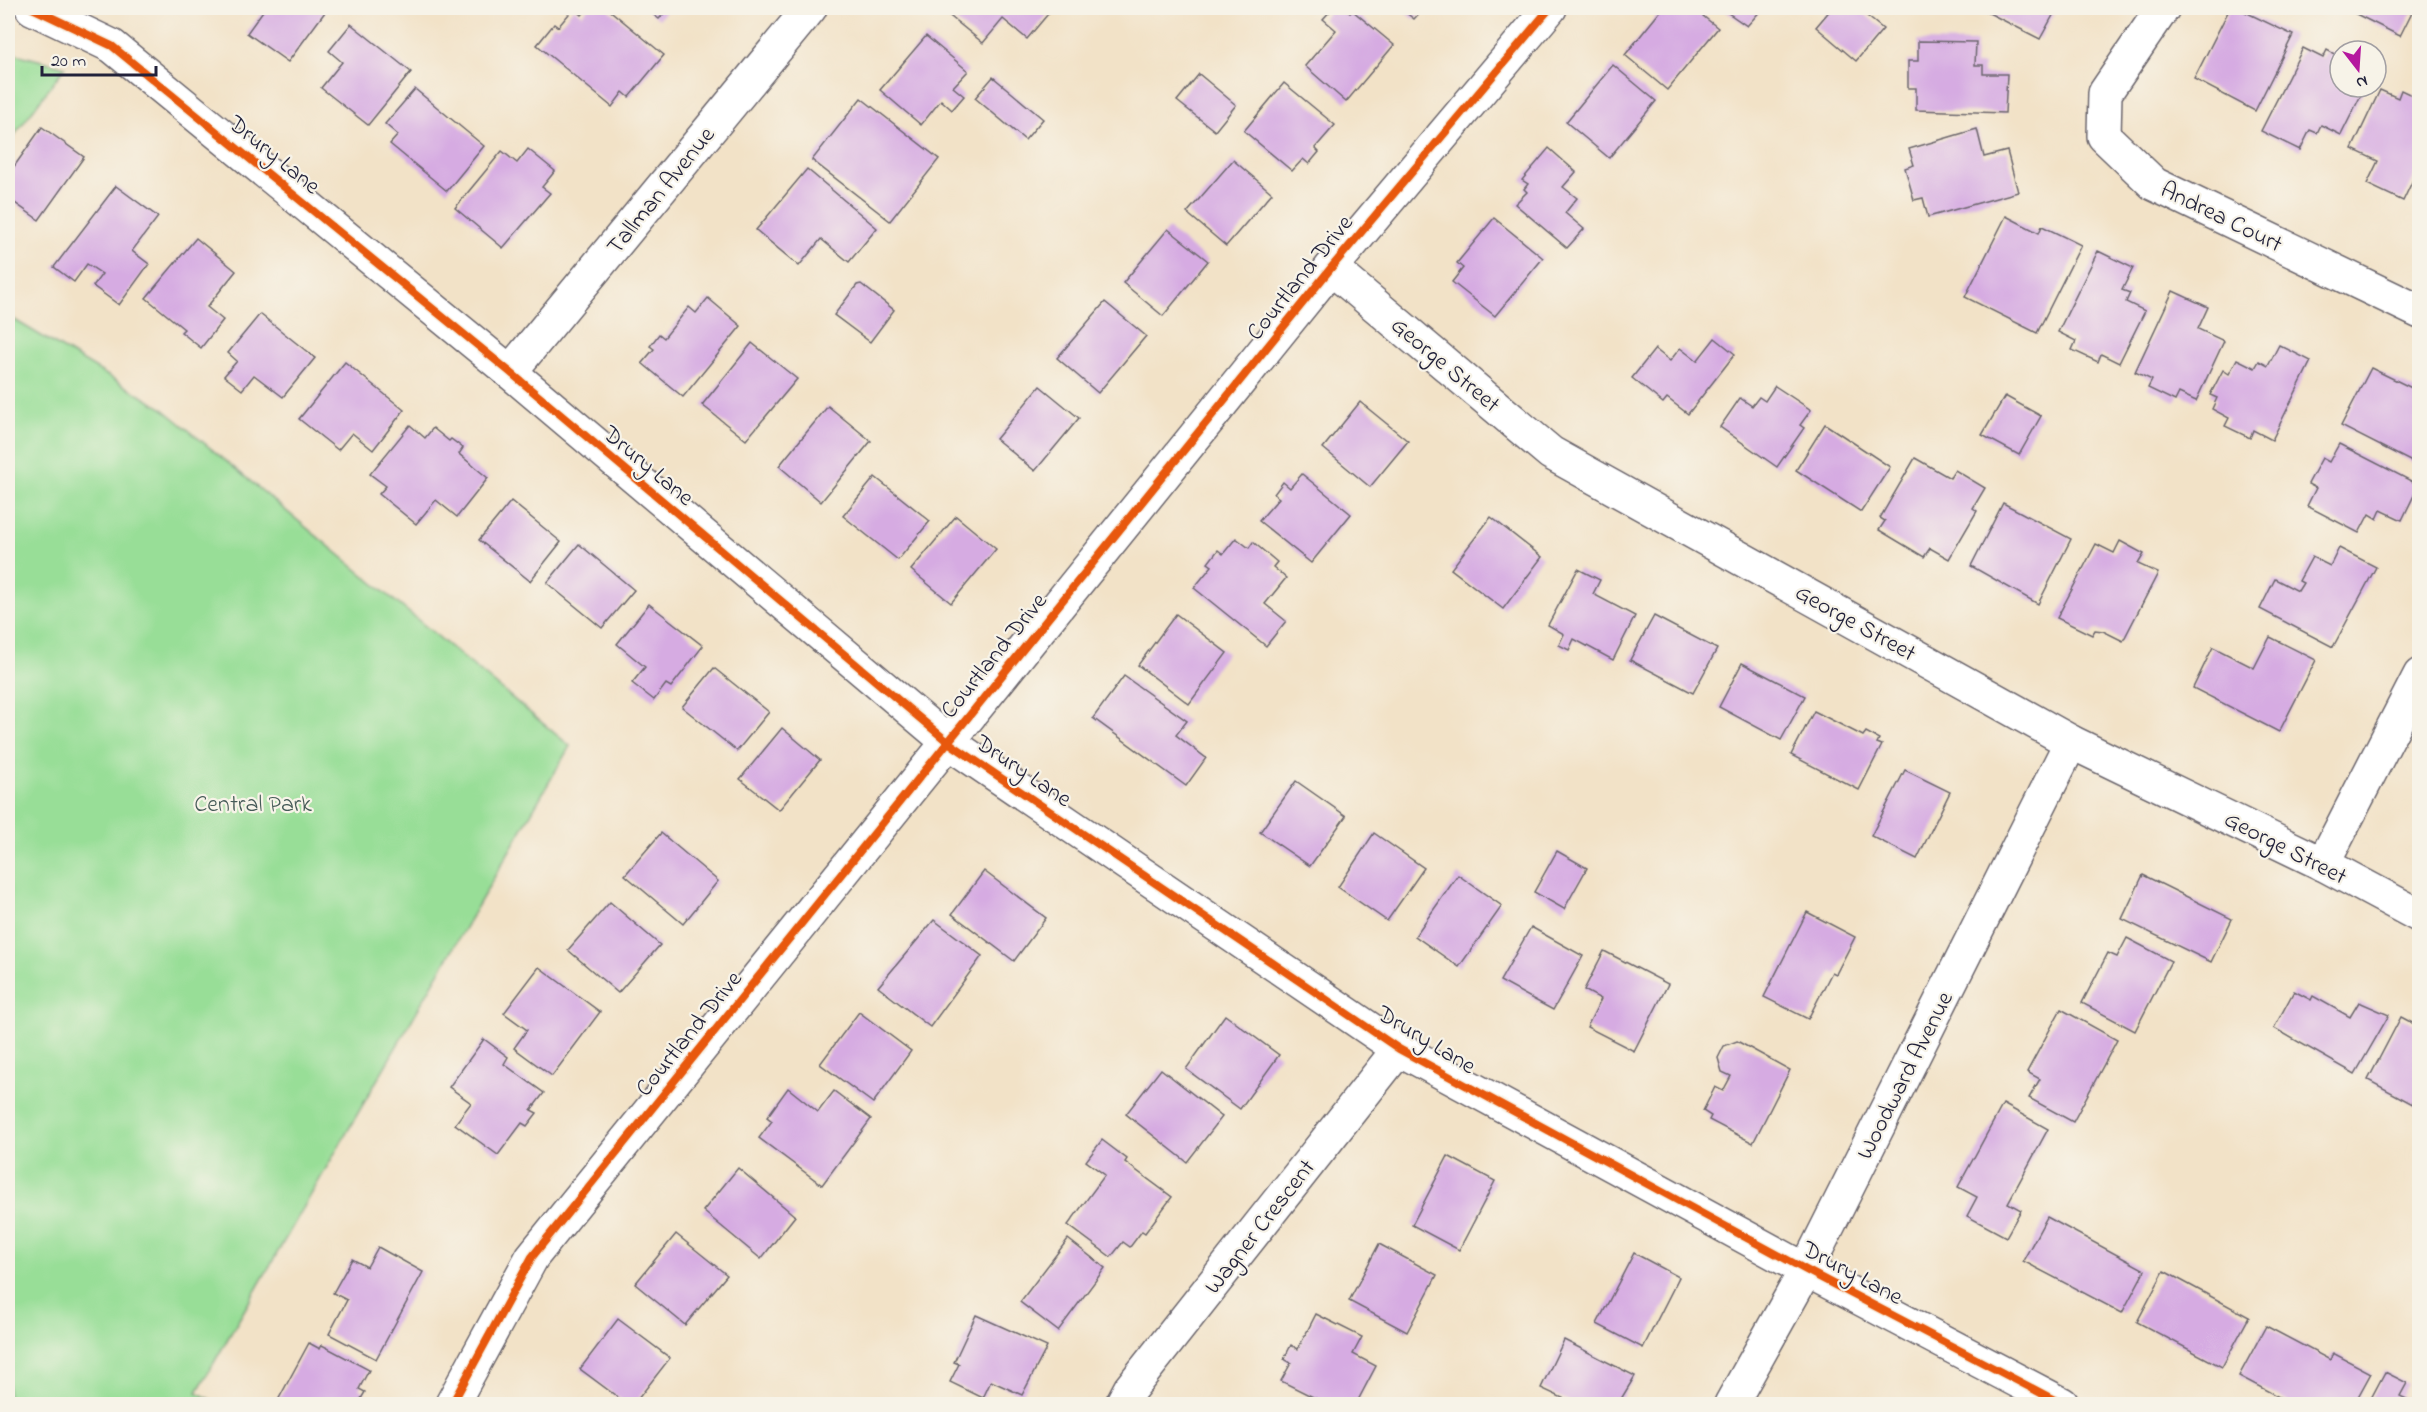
<svg xmlns="http://www.w3.org/2000/svg" width="2427" height="1412" font-family="'Indie Flower',sans-serif">
<style>
.green{fill:#98de97;stroke:#5d8069;stroke-width:1.5}
.building{fill:#d6abe2}
.lines{fill:none;stroke-linecap:round;stroke-linejoin:round}
.street-casing{stroke:#6b656c;stroke-width:36}
.secondary-casing{stroke:#6b656c;stroke-width:36}
.street{stroke:#fff;stroke-width:33}
.secondary{stroke:#fff;stroke-width:33}
.cycleway-casing{stroke:#f7f3e8;stroke-width:11}
.cycleway{stroke:#e8590c;stroke-width:8}
.labels{text-anchor:middle;stroke-width:4.5;stroke-linejoin:round;paint-order:stroke}
.street-label{font-size:24px;fill:#22223b;stroke:#f7f3e8}
.park-label{font-size:24px;fill:#455a57;stroke:#f7f3e8}
</style>
<rect width="100%" height="100%" fill="#f7f3e8"/>
<filter id="ink" filterUnits="userSpaceOnUse"><feTurbulence type="fractalNoise" baseFrequency=".0167" numOctaves="2"/><feDisplacementMap in="SourceGraphic" scale="12" xChannelSelector="R" yChannelSelector="G"/><feConvolveMatrix kernelMatrix="1 2 1 2 8 2 1 2 1" color-interpolation-filters="sRGB"/></filter>
<filter id="wash" filterUnits="userSpaceOnUse"><feTurbulence type="fractalNoise" baseFrequency=".008" numOctaves="4" result="noise"/><feDisplacementMap in="SourceGraphic" scale="24" xChannelSelector="R" yChannelSelector="G"/><feGaussianBlur stdDeviation="1.35" result="paint"/><feColorMatrix in="noise" values="0 0 0 0 0 0 0 0 0 0 0 0 0 0 0 0 0 1.4 0 .05"/><feComposite in="paint" operator="in"/></filter>
<g filter="url(#wash)">
<rect width="100%" height="100%" fill="#f2e2c7"/>
<g class="green">
<path d="M8 52 65 67 8 144Z"/>
<path d="M8 316 162 408 570 746 197 1392 218 1404H8Z"/>
</g>
<g id="blocks">
<g class="building">
<path d="M265 8H328L288 62 247 33Z"/>
<path d="M574 8 582 15 588 8H607L664 55 629 97 623 92 612 107 537 45 554 24 558 27Z"/>
<path d="M645 8H669L659 19Z"/>
<path d="M940 8H1053L1027 39 1003 19 983 43Z"/>
<path d="M1333 8H1344L1350 13 1353 11 1394 45 1346 102 1305 66 1336 30 1323 19Z"/>
<path d="M1400 8H1424L1414 19Z"/>
<path d="M1663 8H1693L1718 28 1667 90 1625 55Z"/>
<path d="M1721 8H1763L1747 26Z"/>
<path d="M1832 8H1857L1883 29 1856 61 1816 27Z"/>
<path d="M1979 8H2057L2040 39Z"/>
<path d="M2230 8H2237L2293 35 2255 111 2194 79Z"/>
<path d="M2344 8H2414L2400 36Z"/>
<path d="M351 24 411 72 368 125 321 88 342 62 329 51Z"/>
<path d="M926 36 968 71 953 87 964 96 952 110 941 100 921 125 880 90Z"/>
<path d="M1918 41 1976 42 1975 65H1983V74H2007L2005 113 1916 110V88H1908V61H1918Z"/>
<path d="M2303 48 2323 58 2327 50 2340 57V87H2365L2341 135 2321 125 2317 133 2310 130 2300 150 2261 131Z"/>
<path d="M1613 65 1656 101 1609 158 1566 122Z"/>
<path d="M1199 74 1236 105 1215 131 1177 101Z"/>
<path d="M993 77 1043 119 1025 140 975 98Z"/>
<path d="M1284 83 1335 125 1315 148 1319 152 1309 164 1303 159 1292 171 1244 131Z"/>
<path d="M415 89 484 146 447 191 390 144 398 135 385 124Z"/>
<path d="M2380 90 2398 98 2401 90 2420 99V165L2403 201 2367 184 2378 161 2352 149Z"/>
<path d="M861 98 939 159 890 221 812 160Z"/>
<path d="M42 127 84 157 39 220 8 198V175Z"/>
<path d="M1977 129 1984 157 2007 151 2018 192 1928 217 1923 198 1914 200 1905 168 1914 165 1909 149Z"/>
<path d="M1549 148 1576 172 1563 187 1577 198 1565 213 1584 229 1567 248 1515 204 1527 192 1524 189 1528 184 1522 180Z"/>
<path d="M528 149 555 171 542 187 550 193 503 248 455 208 502 151 517 163Z"/>
<path d="M1233 160 1272 193 1226 246 1187 213Z"/>
<path d="M807 169 877 228 849 262 821 239 799 266 756 230Z"/>
<path d="M116 186 158 217 132 251 149 264 119 305 93 286 102 274 87 264 74 282 54 267Z"/>
<path d="M2006 216 2039 233 2042 226 2081 245 2037 333 1965 297Z"/>
<path d="M1494 218 1543 258 1495 316 1452 282 1463 268 1457 263Z"/>
<path d="M1168 229 1208 261 1163 316 1123 283Z"/>
<path d="M196 238 236 271 207 307 223 320 201 348 181 332 184 329 146 298Z"/>
<path d="M2098 251 2133 268 2122 290 2130 293 2126 302 2145 311 2119 363 2101 354 2098 362 2072 350 2076 341 2058 332Z"/>
<path d="M861 284 894 310 870 342 834 315 857 285Z"/>
<path d="M2173 291 2208 307 2198 329 2224 341 2196 401 2179 393 2175 401 2148 388 2152 380 2135 372Z"/>
<path d="M708 298 741 326 683 397 642 363 654 349 650 346 659 334 664 338 689 307 696 313Z"/>
<path d="M1105 302 1146 336 1098 393 1057 358Z"/>
<path d="M260 314 315 358 283 397 254 375 242 390 224 376 237 361 228 353Z"/>
<path d="M1715 338 1735 354 1688 414 1667 398 1663 403 1632 378 1655 349 1670 361 1680 348 1697 361Z"/>
<path d="M752 343 797 379 746 440 702 405Z"/>
<path d="M2279 345 2311 361 2272 440 2253 430 2250 438 2225 426 2229 418 2212 409 2217 398 2210 395 2223 370 2229 374 2237 359 2255 368 2259 361 2268 366Z"/>
<path d="M345 362 404 410 373 450 352 433 338 450 299 419Z"/>
<path d="M2371 368 2420 392V452L2414 463 2341 426Z"/>
<path d="M1040 386 1079 418 1035 471 996 439Z"/>
<path d="M1775 386 1811 410 1800 425 1804 428 1777 467 1720 427 1740 398 1752 406 1759 397 1765 401Z"/>
<path d="M2005 396 2041 416 2019 455 1982 435Z"/>
<path d="M1360 402 1408 441 1370 487 1323 448Z"/>
<path d="M828 406 871 441 821 502 779 466Z"/>
<path d="M1825 424 1890 467 1861 512 1796 470Z"/>
<path d="M410 425 425 438 433 428 449 441 451 439 463 448 459 454 488 478 457 517 436 500 416 524 379 494 386 486 370 474Z"/>
<path d="M2339 444 2419 485 2402 520 2381 510 2377 519 2369 514 2359 533 2307 506 2316 488 2308 484 2322 458 2329 462Z"/>
<path d="M1915 458 1950 478 1955 470 1985 488 1973 508 1977 511 1949 559 1930 548 1924 557 1879 530 1885 521 1880 518Z"/>
<path d="M1302 474 1351 514 1311 563 1259 521 1279 498 1274 494 1283 482 1290 488Z"/>
<path d="M875 477 930 521 898 560 843 516Z"/>
<path d="M511 501 561 542 530 581 479 540Z"/>
<path d="M2003 503 2071 539 2038 604 1971 566Z"/>
<path d="M956 516 996 549 951 603 911 570Z"/>
<path d="M1491 517 1542 557 1503 609 1451 569Z"/>
<path d="M1236 538 1249 548 1253 542 1277 562 1273 567 1286 578 1265 604 1286 621 1266 646 1194 588 1212 566 1208 563 1218 550 1223 554Z"/>
<path d="M2120 541 2144 554 2138 564 2158 573 2123 641 2103 631 2095 630 2092 635 2057 618 2096 544 2114 553Z"/>
<path d="M579 544 634 590 602 628 547 583Z"/>
<path d="M2339 548 2376 567 2333 647 2260 609 2275 579 2298 591 2303 583 2299 581 2312 557 2330 566Z"/>
<path d="M1578 569 1600 580 1593 594 1635 616 1613 660 1574 639 1569 650 1559 645 1564 634 1548 625Z"/>
<path d="M649 604 703 646 671 687 666 684 654 700 632 683 645 667 617 644Z"/>
<path d="M1176 614 1227 653 1189 704 1138 665Z"/>
<path d="M1654 616 1717 649 1693 693 1630 660Z"/>
<path d="M2270 637 2316 660 2279 732 2193 688 2213 647 2254 668Z"/>
<path d="M1742 663 1805 696 1781 740 1719 707Z"/>
<path d="M714 668 769 712 737 751 682 707Z"/>
<path d="M1124 676 1187 721 1176 735 1206 758 1186 786 1093 718Z"/>
<path d="M1814 711 1863 736 1866 732 1879 739 1877 743 1882 745 1859 790 1791 755Z"/>
<path d="M782 728 820 760 779 810 740 779Z"/>
<path d="M1905 770 1950 792 1917 859 1871 836Z"/>
<path d="M1296 781 1346 816 1310 866 1260 832Z"/>
<path d="M661 833 718 881 683 924 625 875Z"/>
<path d="M1374 833 1424 868 1387 921 1338 887Z"/>
<path d="M1557 851 1587 868 1564 909 1534 892Z"/>
<path d="M984 871 1046 918 1014 961 952 914Z"/>
<path d="M1458 875 1502 906 1459 967 1415 936Z"/>
<path d="M2143 875 2232 919 2211 962 2122 919Z"/>
<path d="M610 902 660 945 618 993 568 950Z"/>
<path d="M1807 912 1855 937 1836 974 1832 972 1808 1019 1764 997Z"/>
<path d="M934 920 982 956 930 1027 878 987Z"/>
<path d="M1531 927 1583 956 1553 1010 1500 981Z"/>
<path d="M2127 938 2171 961 2135 1031 2082 1003 2108 953 2117 957Z"/>
<path d="M1604 951 1668 984 1634 1051 1587 1027 1601 999 1584 990Z"/>
<path d="M539 967 600 1012 552 1076 514 1048 527 1030 504 1013Z"/>
<path d="M2294 991 2311 1000 2313 996 2350 1017 2359 1002 2389 1015 2355 1074 2274 1028Z"/>
<path d="M2061 1009 2117 1040 2073 1122 2029 1098 2040 1079 2027 1072Z"/>
<path d="M859 1012 911 1051 873 1103 820 1064Z"/>
<path d="M1225 1015 1279 1055 1240 1109 1186 1069Z"/>
<path d="M2401 1017 2420 1027V1108L2368 1080Z"/>
<path d="M484 1039 508 1057 504 1064 544 1093 531 1110 537 1113 527 1126 522 1123 498 1155 455 1124 471 1103 449 1087Z"/>
<path d="M1737 1041 1790 1070 1753 1143 1709 1120 1711 1116 1703 1111 1715 1087 1723 1091 1731 1076 1722 1072 1718 1058 1724 1046Z"/>
<path d="M1161 1069 1222 1117 1187 1162 1126 1114Z"/>
<path d="M788 1088 818 1112 834 1091 871 1119 822 1185 759 1138 772 1121 767 1117Z"/>
<path d="M2003 1104 2048 1129 2008 1203 2021 1210 2006 1237 1967 1216 1977 1197 1958 1187Z"/>
<path d="M1102 1140 1127 1159 1125 1162 1172 1197 1145 1233 1142 1231 1130 1247 1123 1242 1111 1257 1068 1225 1105 1175 1086 1161Z"/>
<path d="M1448 1156 1495 1181 1459 1250 1412 1225Z"/>
<path d="M738 1168 795 1216 761 1259 703 1211Z"/>
<path d="M2047 1217 2145 1270 2122 1313 2023 1261Z"/>
<path d="M676 1234 727 1275 685 1325 635 1284Z"/>
<path d="M1068 1239 1105 1268 1058 1331 1020 1302Z"/>
<path d="M1379 1244 1437 1275 1407 1332 1349 1301Z"/>
<path d="M378 1247 423 1272 376 1359 329 1334 347 1300 333 1293 352 1259 367 1267Z"/>
<path d="M1634 1253 1679 1277 1643 1348 1597 1324Z"/>
<path d="M2164 1271 2249 1317 2222 1367 2137 1322Z"/>
<path d="M1316 1314 1362 1337 1353 1354 1376 1366 1356 1404H1327L1281 1381 1291 1363 1284 1359 1291 1345 1298 1349Z"/>
<path d="M976 1315 1047 1347 1022 1395 991 1381 983 1398 950 1382 959 1364 954 1362Z"/>
<path d="M618 1319 670 1358 634 1404H627L580 1369Z"/>
<path d="M2266 1326 2330 1360 2333 1353 2371 1373 2354 1404H2292L2239 1376Z"/>
<path d="M1564 1340 1635 1376 1618 1404H1575L1541 1388Z"/>
<path d="M309 1343 320 1349 322 1345 369 1370 359 1389 365 1392 358 1404H276Z"/>
<path d="M2385 1372 2407 1383 2400 1396 2417 1404H2368Z"/>
</g>
</g>
</g>
<g filter="url(#ink)">
<use href="#blocks" fill-opacity="0" stroke="#6b656c" stroke-width="1.5"/>
<g class="lines">
<defs>
<g id="street">
<path d="M2163 8 2105 93 2104 136 2154 184 2420 312"/>
<path d="M1331 268 1551 453 2071 742 2323 864 2420 916"/>
<path d="M510 372 810 8"/>
<path d="M2323 864 2420 675"/>
<path d="M452 1404 532 1257 1331 268 1550 8"/>
<path d="M1122 1404 1130 1389 1399 1049"/>
<path d="M1731 1404 1806 1270 2071 742"/>
</g>
<path id="secondary" d="M32 8 112 46 510 372 948 742 1399 1049 1806 1270 2062 1404"/>
</defs>
<use href="#street" class="street-casing"/>
<use href="#secondary" class="secondary-casing"/>
<use href="#street" class="street"/>
<use href="#secondary" class="secondary"/>
<defs>
<g id="cycleway">
<path d="M32 8 112 46 510 372 948 742 1399 1049 1806 1270 2062 1404"/>
<path d="M452 1404 532 1257 1331 268 1550 8"/>
</g>
</defs>
<use href="#cycleway" class="cycleway-casing"/>
<use href="#cycleway" class="cycleway"/>
</g>
</g>
<g class="labels">
<g class="street-label">
<text transform="translate(275 154) rotate(39)" y="8">Drury Lane</text>
<text transform="translate(660 190) rotate(-51)" y="8">Tallman Avenue</text>
<text transform="translate(2222 216) rotate(26)" y="8">Andrea Court</text>
<text transform="translate(1299 277) rotate(-51)" y="8">Courtland Drive</text>
<text transform="translate(1446 364) rotate(40)" y="8">George Street</text>
<text transform="translate(649 465) rotate(40)" y="8">Drury Lane</text>
<text transform="translate(1856 622) rotate(29)" y="8">George Street</text>
<text transform="translate(993 655) rotate(-51)" y="8">Courtland Drive</text>
<text transform="translate(1024 770) rotate(34)" y="8">Drury Lane</text>
<text transform="translate(2286 847) rotate(27)" y="8">George Street</text>
<text transform="translate(688 1033) rotate(-51)" y="8">Courtland Drive</text>
<text transform="translate(1427 1039) rotate(31)" y="8">Drury Lane</text>
<text transform="translate(1904 1075) rotate(-63)" y="8">Woodward Avenue</text>
<text transform="translate(1259 1226) rotate(-52)" y="8">Wagner Crescent</text>
<text transform="translate(1853 1272) rotate(28)" y="8">Drury Lane</text>
</g>
<g class="park-label">
<text x="253" y="811">Central Park</text>
</g>
</g>
<rect width="2427" height="1412" fill="none" stroke="#f7f3e8" stroke-width="30"/>
<g transform="translate(2358 69) rotate(163)"><circle r="28" fill="#f7f3e8" stroke="#a29fa3" stroke-width="1.5"/>
<path d="M0-4.5L10 22L0 15L-10 22Z" fill="#b5179e"/>
<text y="-9" font-size="16" font-weight="bold" text-anchor="middle" fill="#22223b">N</text>
</g>
<path d="M42 66v9h114v-9" fill="none" stroke="#22223b" stroke-width="3"/>
<text x="51" y="66" font-size="18" fill="#22223b" stroke="#f7f3e8" stroke-width="4.5" paint-order="stroke">20 m</text>
</svg>
